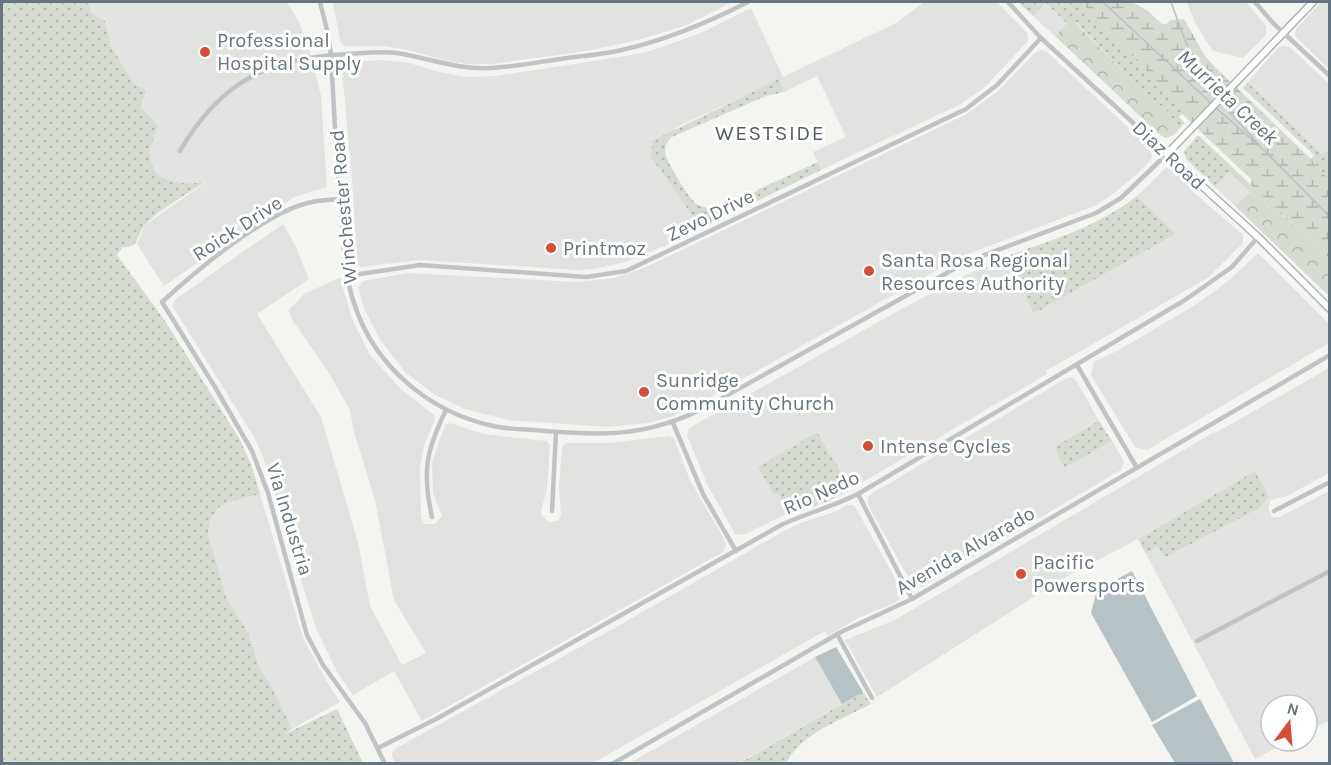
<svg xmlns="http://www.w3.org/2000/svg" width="1331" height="765" font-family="Karla,sans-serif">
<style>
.built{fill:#e2e3e1}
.grass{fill:url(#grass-dots)}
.wetland{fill:url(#wetland-marsh)}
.park{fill:url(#park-crowns)}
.water{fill:#b6c2c5}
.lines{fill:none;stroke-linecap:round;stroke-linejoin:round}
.stream{stroke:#b6c2c5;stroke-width:1.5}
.major-casing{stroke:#b1b5b8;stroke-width:9}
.minor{stroke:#c0c3c6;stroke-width:4.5}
.major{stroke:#fff;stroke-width:6}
.poi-dot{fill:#d34e32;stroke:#fff;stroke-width:2}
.labels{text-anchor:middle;stroke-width:6;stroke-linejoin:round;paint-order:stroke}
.poi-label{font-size:20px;fill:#66757f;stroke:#fff;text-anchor:start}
.street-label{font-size:20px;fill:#66757f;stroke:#fff}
.water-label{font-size:21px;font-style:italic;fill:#62777c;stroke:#fff}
.neighbourhood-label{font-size:21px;letter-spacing:1.5px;fill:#535e65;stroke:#fff}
</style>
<defs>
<pattern id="grass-dots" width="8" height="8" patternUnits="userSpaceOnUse" patternTransform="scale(1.5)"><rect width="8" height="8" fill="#d6dbd2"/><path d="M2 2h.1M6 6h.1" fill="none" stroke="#b1b6b0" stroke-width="1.8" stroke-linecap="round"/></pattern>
<pattern id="wetland-marsh" width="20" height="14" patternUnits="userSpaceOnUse" patternTransform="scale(1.5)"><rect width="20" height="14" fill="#d6dbd2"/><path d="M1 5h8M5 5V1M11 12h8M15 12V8" fill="none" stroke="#b1b6b0"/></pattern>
<pattern id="park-crowns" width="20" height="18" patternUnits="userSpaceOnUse" patternTransform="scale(1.5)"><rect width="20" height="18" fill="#d6dbd2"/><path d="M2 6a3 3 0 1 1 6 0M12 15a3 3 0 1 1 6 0" fill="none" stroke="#b1b6b0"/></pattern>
</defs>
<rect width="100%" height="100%" fill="#f4f4f1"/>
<g class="built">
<path d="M88 2H287L299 22 309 47 321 96 327 187 294 197 164 286 137 244 145 225 206 182 181 185 170 182 159 175 150 164 151 141 159 126 140 106 147 90 134 84 111 46 105 21 92 13Z"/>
<path d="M333 2H732L685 26 634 41 581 52 492 64H468L451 62 407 50 384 46H344L340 41Z"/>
<path d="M924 2H997L1028 34V41L986 86 961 104 821 170 813 152 846 137 817 76 784 92 778 80 677 127 651 157 701 228 667 245 625 262 594 269 578 270 419 260 361 267 356 262 353 192 342 69 347 62 382 60 409 63 439 72 465 77 496 76 632 55 650 51 701 33 751 8 783 77 898 22Z"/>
<path d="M1187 2H1246L1266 26V35L1243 58 1213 51 1195 23Z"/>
<path d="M1321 2H1329V69L1295 36 1296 29Z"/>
<path d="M1046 3 1067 23 1055 36 1033 16Z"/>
<path d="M1284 46 1290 47 1329 84V150L1322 154 1248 82 1278 48Z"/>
<path d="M1040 50 1046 51 1150 148 1152 158 1139 172 1117 191 1094 206 973 252 950 263 703 401 671 417 647 423 609 427 508 420 465 409 435 395 405 372 379 338 364 308 358 288 363 281 408 273 576 282 614 278 646 267 965 115 997 92 1035 53Z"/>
<path d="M1167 167 1175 171 1187 182 1191 190 1243 235V243L1209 277 1046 371 1047 374 851 489 817 432 774 495 778 492 790 512 743 535 735 534 707 484 687 435 689 428 898 311 964 276 1010 255 1033 314 1176 234 1137 196Z"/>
<path d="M1229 172 1250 192 1235 206 1215 187Z"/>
<path d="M283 224 295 245 309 279 257 314 321 417 358 542 370 606 402 665 426 653 394 600 375 500 354 432 350 410 329 373 293 321 289 310 304 294 339 278H340L352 319 370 355 401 389 434 415 435 420 424 445 420 467 421 517 424 524H435L442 516 433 493 432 462 440 438 446 425 450 423 483 434 547 441 550 446 547 489 541 511V515L549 522 558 521 561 515 559 487 562 447 565 443H609L669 436 674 438 690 480 724 539 726 545 723 552 422 721 394 671 353 695 337 672 316 628 263 457 254 437 173 307V303L177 298Z"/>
<path d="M1258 253 1329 324V343L1147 450 1135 447 1091 375 1094 362 1119 350 1195 305 1227 282Z"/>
<path d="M1329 368V473L1287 496 1271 500 1268 508 1272 517H1280L1329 491V721L1307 732V705H1271V741H1290L1255 759 1146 554 1158 547 1164 558 1258 509 1262 502 1255 471 1138 539 1062 579 877 697 845 640 895 620 1214 432 1215 433Z"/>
<path d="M1072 377 1076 380 1099 421 1054 447 1066 467 1112 441 1124 461 1121 470 922 587 912 584 868 505V496L1065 379Z"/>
<path d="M260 494 303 638 327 682 340 702 292 729 273 689 259 667 248 632 227 599 208 535 210 520 218 508 227 503Z"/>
<path d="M848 505H853L856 508 902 591 901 598 895 603 858 618 828 636 825 631 593 763H395L392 756 393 750 611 630 786 530 803 522 832 513Z"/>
<path d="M815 657 842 704 738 763 628 764Z"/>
</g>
<g class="grass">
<path d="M2 2H88L92 13 105 21 111 46 134 84 147 90 140 106 159 126C136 169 161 189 205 182 186 195 162 207 146 224 136 234 140 249 123 247L117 255 165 321 239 438 251 464 260 494 227 503 218 508 210 520 208 535 227 599 248 632 259 667 273 689 292 729 285 734 337 709 363 763H2Z"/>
<path d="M1018 2H1081L1185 110 1179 117 1185 123 1179 129 1168 112 1139 88 1076 22 1071 27 1046 3 1033 16Z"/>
<path d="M779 79 784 92 766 96 672 137C665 143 664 147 666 157 671 167 689 200 698 205 706 209 713 207 721 211L736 202 745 200 759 189 818 162 821 170 701 228 651 157 652 141Z"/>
<path d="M1248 82 1322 154 1329 150V180L1311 159 1314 155 1243 88Z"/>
<path d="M1198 135 1294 225 1250 192 1229 172 1215 187 1186 159 1184 151Z"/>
<path d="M1137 196 1176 234 1033 314 1010 255C1055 239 1099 226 1137 196Z"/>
<path d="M1099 421 1112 441 1065 468 1054 447Z"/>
<path d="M817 432 851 489 833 499 792 515 778 493 774 495 758 467Z"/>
<path d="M1255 471 1269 497 1258 509 1164 558 1158 547 1146 554 1138 539Z"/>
<path d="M863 692 871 704C841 720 803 732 786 763L738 764Z"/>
</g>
<path class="wetland" d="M1081 2H1132L1148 11 1162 24H1167L1170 20 1184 19 1205 56 1214 66 1311 159 1329 180V258L1250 184 1252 180 1182 114 1184 110Z"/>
<g class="park">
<path d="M1075 22 1139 88 1168 112 1179 129 1174 135 1166 138 1160 135 1055 36 1067 23 1071 26Z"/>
<path d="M1250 192 1294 225 1329 258V296L1235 206Z"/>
</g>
<g class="water">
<path d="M1132 571 1197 696 1152 722 1091 613 1097 590Z"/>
<path d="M836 647 863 692 842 704 815 657Z"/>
<path d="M1200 699 1234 763H1175L1152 725Z"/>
</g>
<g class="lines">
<g class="stream">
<path d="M1103 2 1212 104"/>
<path d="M1171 2C1183 35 1194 69 1217 97"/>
<path d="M1220 101 1259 145"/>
<path d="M1215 107 1265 151 1330 217"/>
</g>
<defs>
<path id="major" d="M1313 2 1167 154 1258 237 1330 309"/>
</defs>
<use href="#major" class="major-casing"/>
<g class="minor">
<path d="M320 2 328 34 331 55C334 107 336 160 341 213 344 243 344 274 354 303 374 366 429 412 493 426 506 429 520 429 534 430 599 436 646 438 706 407L954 269 987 254 1096 213 1121 198 1167 154 1041 38 1008 2"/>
<path d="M1255 2 1273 23 1330 76"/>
<path d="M180 151C220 82 268 58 347 54 363 53 381 51 397 53 429 58 458 70 491 68 512 67 533 63 554 60 577 56 603 55 626 49 669 39 709 22 748 2"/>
<path d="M339 199C330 200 321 200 312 202 266 211 196 271 162 302L215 387 252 451 268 493 307 635 323 665 365 723 385 764"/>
<path d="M347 276 420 265 586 277 626 271 966 109 997 85 1041 38"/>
<path d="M1077 365 1137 468"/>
<path d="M673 423 703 494 736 551"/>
<path d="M858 494 912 599"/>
<path d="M552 511 556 432"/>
<path d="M1274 511 1330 482"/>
<path d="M432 517C422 472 426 451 446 410"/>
<path d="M837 634 872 698"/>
<path d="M1197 641 1330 571"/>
<path d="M378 748 438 718 783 524C808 513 834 506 858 494L1185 300 1232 267 1258 237"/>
<path d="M612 764 841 632 912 599 1330 355"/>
</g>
<use href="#major" class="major"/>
</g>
<g class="poi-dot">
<circle cx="205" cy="52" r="6"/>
<circle cx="551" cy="248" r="6"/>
<circle cx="869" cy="271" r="6"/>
<circle cx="644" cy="392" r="6"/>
<circle cx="868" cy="446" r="6"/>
<circle cx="1021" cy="574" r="6"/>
</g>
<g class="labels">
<g class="poi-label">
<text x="217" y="47">Professional<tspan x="217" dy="23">Hospital Supply</tspan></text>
<text x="563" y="255">Printmoz</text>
<text x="881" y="267">Santa Rosa Regional<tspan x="881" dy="23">Resources Authority</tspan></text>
<text x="656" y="387">Sunridge<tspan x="656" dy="23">Community Church</tspan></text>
<text x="880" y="453">Intense Cycles</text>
<text x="1033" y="569">Pacific<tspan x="1033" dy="23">Powersports</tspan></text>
</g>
<g class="street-label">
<text transform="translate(1169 155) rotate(43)" y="7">Diaz Road</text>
<text transform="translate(343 207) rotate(-95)" y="7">Winchester Road</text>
<text transform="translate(710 215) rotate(-26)" y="7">Zevo Drive</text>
<text transform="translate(237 228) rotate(-33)" y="7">Roick Drive</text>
<text transform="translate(821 492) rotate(-24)" y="7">Rio Nedo</text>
<text transform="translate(290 519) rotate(73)" y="7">Via Industria</text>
<text transform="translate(965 550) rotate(-30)" y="7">Avenida Alvarado</text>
</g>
<g class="water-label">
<text transform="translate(1228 97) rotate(43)" y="7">Murrieta Creek</text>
</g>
<g class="neighbourhood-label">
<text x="770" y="140">WESTSIDE</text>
</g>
</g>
<rect width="1331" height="765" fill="none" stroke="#66757f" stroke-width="6"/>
<g transform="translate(1289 723) rotate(16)"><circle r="28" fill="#ffffff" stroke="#c2c8cc" stroke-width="1.5"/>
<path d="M0-4.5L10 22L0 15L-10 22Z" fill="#d34e32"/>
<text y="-9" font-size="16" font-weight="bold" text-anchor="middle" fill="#66757f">N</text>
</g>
</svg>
